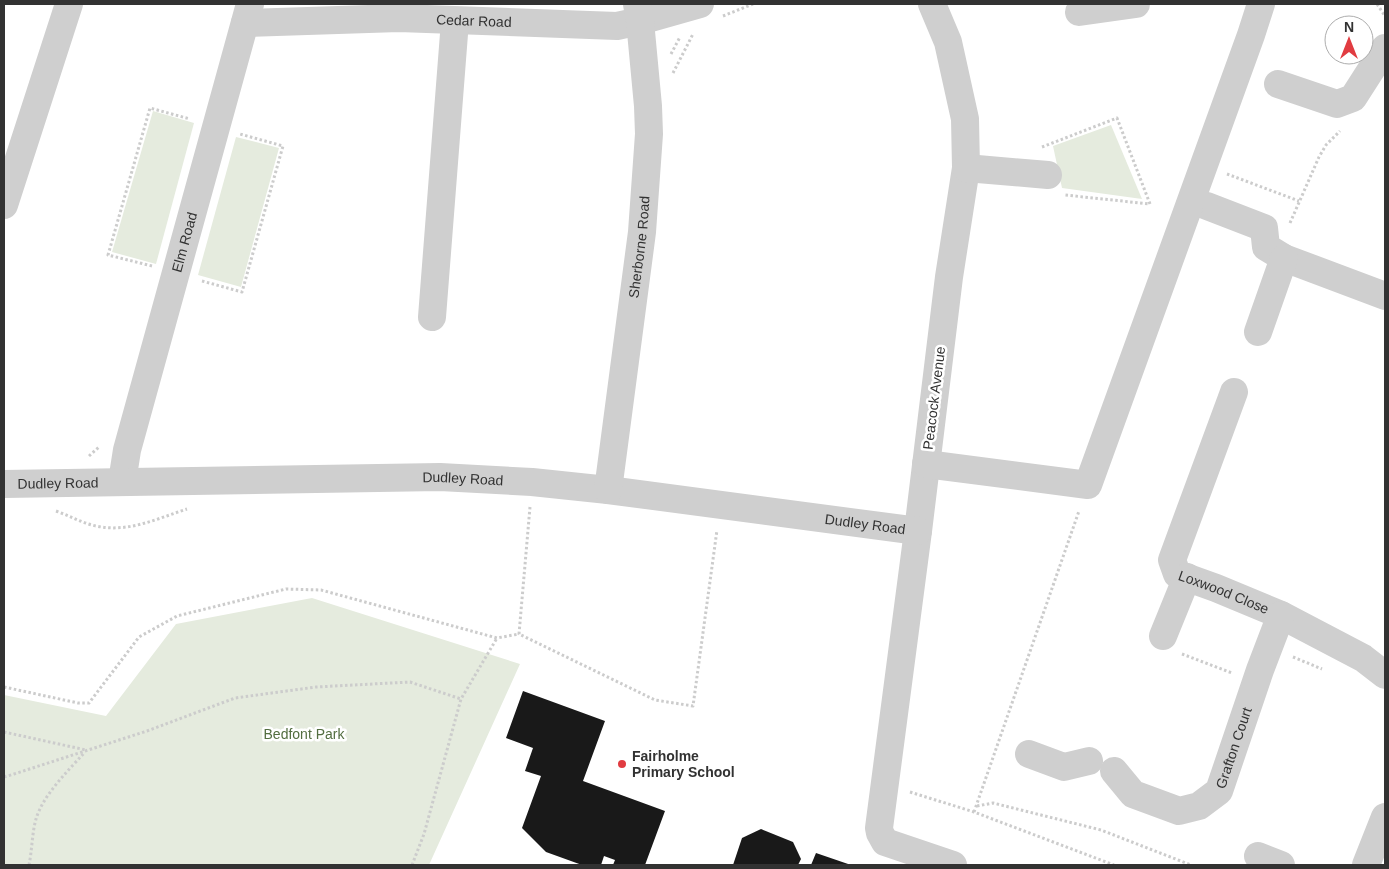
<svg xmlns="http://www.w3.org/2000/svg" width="1389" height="869" font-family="Helvetica,sans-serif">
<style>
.green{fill:#e5ebde}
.building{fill:#191919}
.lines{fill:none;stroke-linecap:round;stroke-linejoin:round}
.path{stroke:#ccc;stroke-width:3;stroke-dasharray:2.5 2.5;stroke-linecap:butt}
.minor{stroke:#cfcfcf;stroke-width:28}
.poi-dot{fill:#e13c41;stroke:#fff;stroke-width:2}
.labels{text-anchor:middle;stroke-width:5;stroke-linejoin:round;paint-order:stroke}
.street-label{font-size:14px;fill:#323232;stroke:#fff}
.park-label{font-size:14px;fill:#536e40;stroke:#fff}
.poi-label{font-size:14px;font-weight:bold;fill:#323232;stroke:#fff;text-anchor:start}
</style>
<rect width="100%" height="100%" fill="#fff"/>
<g class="green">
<path d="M153 111 194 123 156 264 112 252Z"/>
<path d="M1111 125 1142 199 1062 188 1053 146Z"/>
<path d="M236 137 279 148 241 287 198 275Z"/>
<path d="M312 598 520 664 429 865H4V695L106 716 176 624Z"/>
</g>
<g class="building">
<path d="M523 691 605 721 583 781 665 811 645 865H613L615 860 604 856 601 865H582L546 852 522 828 541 776 525 771 533 748 506 738Z"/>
<path d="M761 829 793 842 801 859 798 865H733L742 838Z"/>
<path d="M816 853 851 865H811Z"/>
</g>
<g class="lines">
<g class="path">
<path d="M1377 4 1385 16"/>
<path d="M723 16 753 4"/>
<path d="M671 54 680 37"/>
<path d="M673 73 693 34"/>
<path d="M1042 147 1117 118 1150 204 1065 195"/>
<path d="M1227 174 1299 201"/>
<path d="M1290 223 1319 157 1326 145 1340 131"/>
<path d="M152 266 108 255 150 108 190 119"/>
<path d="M202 281 242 292 283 146 240 134"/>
<path d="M89 456 99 447"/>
<path d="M530 507 519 634 655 700 693 706 717 530"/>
<path d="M56 511C70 516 82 523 96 526 128 533 156 519 187 509"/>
<path d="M1182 654 1232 673"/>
<path d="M1293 657 1322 669"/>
<path d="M4 687 78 703H89L139 637 177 616 286 589 321 590 497 638 519 634"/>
<path d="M4 732 86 750"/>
<path d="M4 777 14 774 147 731 235 698 316 687 410 682 461 699"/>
<path d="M910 792 974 812 1114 865"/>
<path d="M977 806 993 803 1101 830 1191 865"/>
<path d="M974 812 1079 511"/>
<path d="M29 865C32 851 32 833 36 819 43 795 68 771 84 753"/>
<path d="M412 865 424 834 461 699 497 638"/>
</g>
<g class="minor">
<path d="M932 4 948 42 965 119 966 168 949 277 918 531 879 828 880 833 885 842 953 865"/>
<path d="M1079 12 1136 4"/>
<path id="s1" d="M245 23 399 18 617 26 640 21 700 4"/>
<path d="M1278 84 1337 104 1353 98 1385 48"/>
<path d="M966 168 1048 175"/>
<path d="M4 205 69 4"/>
<path d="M1207 206 1264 228 1266 247 1284 258 1385 296"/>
<path d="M432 317 455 21"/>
<path d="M1258 332 1284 258"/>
<path id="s2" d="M1234 392 1172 560 1177 574 1216 588 1281 615 1363 658 1385 675"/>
<path d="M926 464 1088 485 1251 35 1261 4"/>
<path id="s3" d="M122 482 127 450 250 4"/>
<path id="s4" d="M4 484 440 477 532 482 608 490 918 531"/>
<path id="s5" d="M608 490 642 232 649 134 648 106 640 21 637 4"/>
<path d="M1163 636 1187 577"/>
<path d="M1029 754 1064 767 1089 761"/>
<path id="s6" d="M1114 771 1133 794 1179 811 1199 806 1219 791 1260 670 1281 615"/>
<path d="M1258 856 1281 865"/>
<path d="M1366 865 1385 817"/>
</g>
</g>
<circle class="poi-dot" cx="622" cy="764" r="5"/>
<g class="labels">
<g class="street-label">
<text dy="5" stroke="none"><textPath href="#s1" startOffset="229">Cedar Road</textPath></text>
<text dy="5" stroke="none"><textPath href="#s3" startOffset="248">Elm Road</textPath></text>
<text dy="5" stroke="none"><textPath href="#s5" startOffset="245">Sherborne Road</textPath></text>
<text transform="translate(934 398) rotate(-83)" y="5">Peacock Avenue</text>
<text dy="5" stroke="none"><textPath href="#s4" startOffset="459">Dudley Road</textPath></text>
<text dy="5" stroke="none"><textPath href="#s4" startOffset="54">Dudley Road</textPath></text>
<text dy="5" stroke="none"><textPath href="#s4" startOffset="864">Dudley Road</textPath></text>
<text dy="5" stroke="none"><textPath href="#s2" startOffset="244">Loxwood Close</textPath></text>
<text dy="5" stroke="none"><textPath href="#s6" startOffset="170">Grafton Court</textPath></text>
</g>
<g class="park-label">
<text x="304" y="739">Bedfont Park</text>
</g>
<g class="poi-label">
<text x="632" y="761">Fairholme<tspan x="632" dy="16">Primary School</tspan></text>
</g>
</g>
<rect width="1389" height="869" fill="none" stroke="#323232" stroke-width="10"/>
<g transform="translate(1349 40)"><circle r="24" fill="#ffffff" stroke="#adadad"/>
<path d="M0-4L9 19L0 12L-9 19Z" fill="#e13c41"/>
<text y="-8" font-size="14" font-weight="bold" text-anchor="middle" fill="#323232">N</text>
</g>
</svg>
